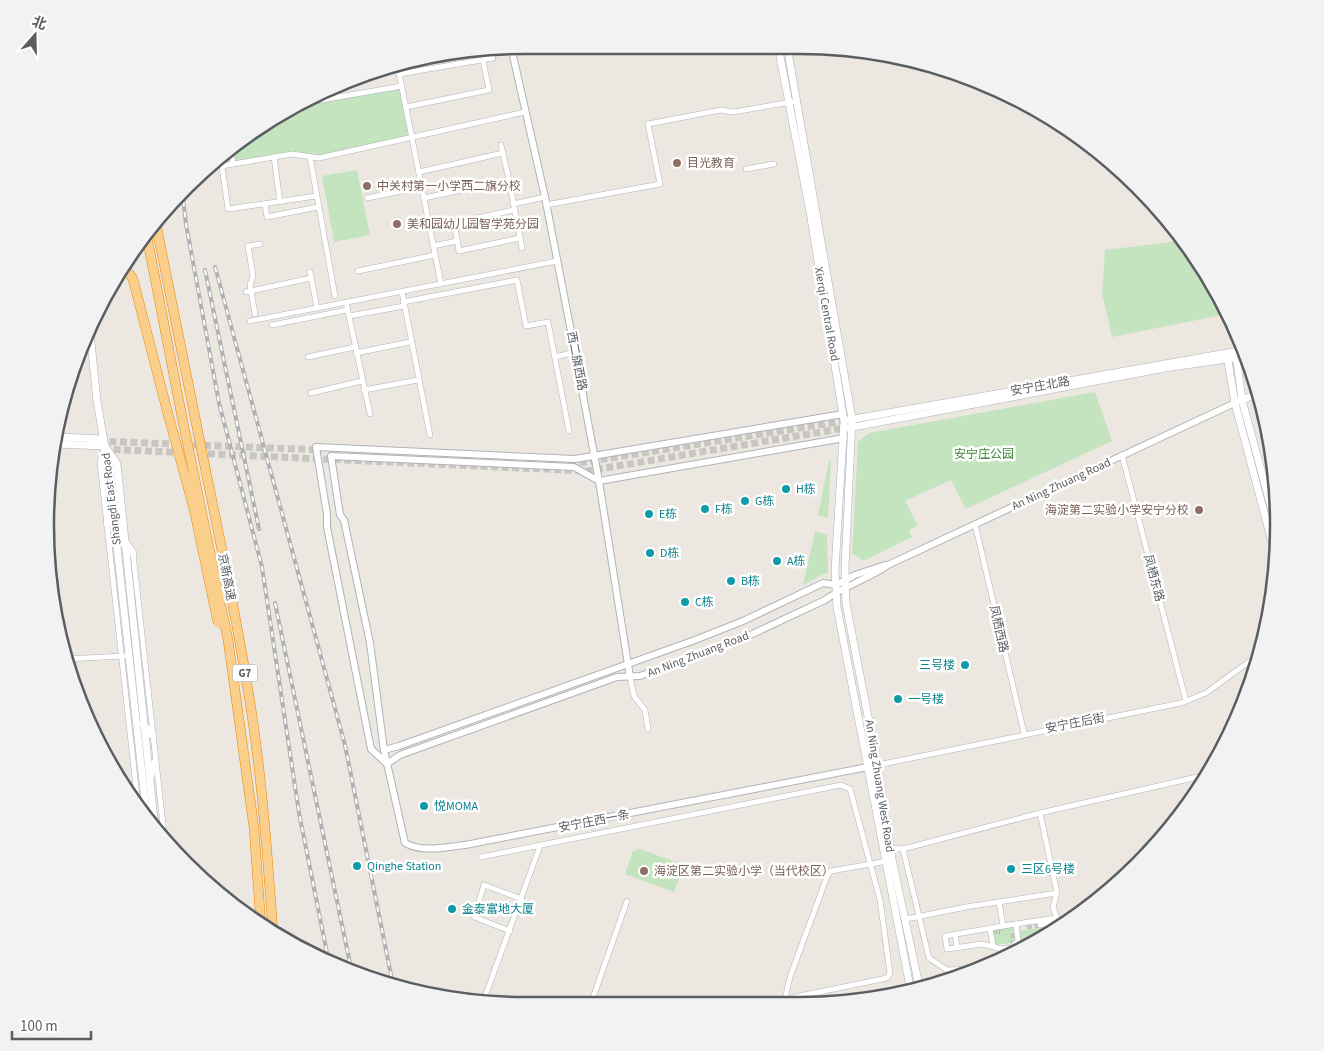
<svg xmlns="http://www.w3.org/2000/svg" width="1324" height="1051" font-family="'Source Sans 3','Noto Sans SC',sans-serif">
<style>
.grass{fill:url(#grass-tufts)}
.green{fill:#c3e4be}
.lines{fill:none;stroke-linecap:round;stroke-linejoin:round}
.minor-tunnel{stroke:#c8c6c1;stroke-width:5;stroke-dasharray:5 2.5;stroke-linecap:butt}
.secondary-tunnel{stroke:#c8c6c1;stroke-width:7;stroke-dasharray:7 3.5;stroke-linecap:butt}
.minor-casing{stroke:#afb3b7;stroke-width:6}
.tertiary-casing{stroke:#afb3b7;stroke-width:8}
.secondary-casing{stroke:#aeb2b7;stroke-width:8}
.motorway-casing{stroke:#e88406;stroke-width:10}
.minor{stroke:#fff;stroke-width:5}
.tertiary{stroke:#fff;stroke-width:6}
.secondary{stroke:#fff;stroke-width:7}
.motorway{stroke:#facf8b;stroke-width:9}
.rail-casing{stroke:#b0b1b2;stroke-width:4}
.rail{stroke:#fff;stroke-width:2;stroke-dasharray:5.5;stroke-linecap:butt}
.motorway-bridge-casing{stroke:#e88406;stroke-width:10;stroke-linecap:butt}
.motorway-bridge{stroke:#facf8b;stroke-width:9}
.education-dot{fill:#8d6e63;stroke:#fff;stroke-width:2}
.culture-dot{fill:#0f9aa8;stroke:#fff;stroke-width:2}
.labels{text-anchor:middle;stroke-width:5;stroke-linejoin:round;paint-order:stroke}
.shield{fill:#fff;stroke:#8c8e91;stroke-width:1}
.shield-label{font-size:11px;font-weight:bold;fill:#5a5e62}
.education-label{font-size:12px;fill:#785e54;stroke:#fff;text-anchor:start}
.street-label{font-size:12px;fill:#5a5e62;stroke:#fff}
.park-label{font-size:12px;fill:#3d8437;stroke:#fff}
.culture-label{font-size:12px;fill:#0d838f;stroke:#fff;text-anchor:start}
.rim{fill:none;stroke:#5a5e62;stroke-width:2.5}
</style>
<defs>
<pattern id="grass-tufts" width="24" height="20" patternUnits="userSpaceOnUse" patternTransform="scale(1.25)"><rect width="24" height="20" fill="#c3e4be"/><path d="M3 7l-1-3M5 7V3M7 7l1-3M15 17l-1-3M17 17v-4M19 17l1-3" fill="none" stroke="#a1bc9e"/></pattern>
</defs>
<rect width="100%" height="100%" fill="#ece8e1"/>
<path class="grass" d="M1011 926 1015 930 1011 933 1015 934 1017 942 993 945 991 930Z"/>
<g class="green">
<path d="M402 86 413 138 319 158 292 154 233 164 231 151 285 109 298 104Z"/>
<path d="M357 170 370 235 334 242 322 176Z"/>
<path d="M1178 241 1215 286 1227 314 1112 337 1102 293 1105 250Z"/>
<path d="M1095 392 1112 441 966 509 951 480 905 501 918 525 909 530 912 537 863 561 852 553 858 442 869 433Z"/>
<path d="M829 460 831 461 828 518 818 515Z"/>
<path d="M815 531 827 535 828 572 803 585Z"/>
<path d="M640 849 684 865 674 892 625 874 633 851Z"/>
<path d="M1058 925 1059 927 1039 942 1021 944 1019 931Z"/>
</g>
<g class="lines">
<g class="minor-tunnel">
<path d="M1027 927 1040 925"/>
<path d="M1013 933V938"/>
<path d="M1026 945H1030"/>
</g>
<g class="secondary-tunnel">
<path d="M99 441 321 450"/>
<path d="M103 449 587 471 845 428"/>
<path d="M569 462H586L844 421"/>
</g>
<defs>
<g id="minor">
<path d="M397 63 441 284"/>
<path d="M399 74 493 58 492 49"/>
<path d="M337 97V88"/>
<path d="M298 104 402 86"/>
<path d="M406 107 489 90 483 60"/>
<path d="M231 151 233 164 292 154 319 158 525 112"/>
<path d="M274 157 280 202"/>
<path d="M310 157 335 296"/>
<path d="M233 164 222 166 228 209 316 196"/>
<path d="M746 169 774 164"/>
<path d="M419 172 503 153"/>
<path d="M509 180 522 248"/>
<path d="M367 198 422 187"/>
<path d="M424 198 509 180 501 145"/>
<path d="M265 204 267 217 318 207"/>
<path d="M513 204 545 197"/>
<path d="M546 205 660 184 648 124 721 110 733 112 797 101"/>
<path d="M514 210 454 223 459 251 520 238"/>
<path d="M433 246 457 241"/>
<path d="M358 271 435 255"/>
<path d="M310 272 317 308"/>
<path d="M246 292 311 278"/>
<path d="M402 292 430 435"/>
<path d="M346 302 370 414"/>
<path d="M403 302 517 280 526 326 548 322 569 431"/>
<path d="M255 314 250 285 253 276 248 246 260 244"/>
<path d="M349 316 404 306"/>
<path d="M250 321 557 261"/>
<path d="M272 325 347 310"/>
<path d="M356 353 410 342"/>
<path d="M308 357 355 347"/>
<path d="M555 357 575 352"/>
<path d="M364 390 418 380"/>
<path d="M311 393 362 381"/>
<path d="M104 449 100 462 138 805"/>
<path d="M1122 455 1186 701"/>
<path d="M975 524 1024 733"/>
<path d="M133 553 165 843"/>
<path d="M65 659 124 656"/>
<path d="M630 677 634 696 645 710 648 729"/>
<path d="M878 765 1181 703 1206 693 1261 653"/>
<path d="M1040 813 1057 893 1053 907 1060 927"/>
<path d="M891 848 903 849 1040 813 1206 775"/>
<path d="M903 849 929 958 947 970 973 969"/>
<path d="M481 857 841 785 850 789 880 900 890 973 887 978 785 999 768 1005"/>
<path d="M999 902 1003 926 945 936 947 949 982 944 1002 949 1011 948 1018 941 1016 924"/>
<path d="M906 919 966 907 1057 893"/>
<path d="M1040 925 1058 922"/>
<path d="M1003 926 1056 918"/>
<path d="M990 928 993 946"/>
<path d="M510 931 474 917 484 885 522 899"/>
<path d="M955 934 957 948"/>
<path d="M785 999 790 977 828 874 831 871 888 861"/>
<path d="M483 1002 540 846"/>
<path d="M590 1006 627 901"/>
</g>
<g id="tertiary">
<path d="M511 47 545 197 575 352 599 481 630 677"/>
<path d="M843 414 575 459 316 447 327 514V527L371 749 387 764 400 755 617 677 640 676 693 657 746 637 825 600C844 586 868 579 888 565L1239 401"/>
<path d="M844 438 599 481 574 467 331 456 340 515 344 520 370 643 384 750 405 843C423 853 445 847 465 845L878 765"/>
<path d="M384 750 399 746 695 640 743 621 823 583 836 585 855 575 885 565"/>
</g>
<g id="secondary">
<path d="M778 46 810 212 844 421 835 570 837 607 911 992"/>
<path d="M787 46 852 419 845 568 846 604 875 752 892 859 920 990"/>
<path d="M90 332 97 401 108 465 147 819"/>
<path d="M1236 354 1242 400 1277 529"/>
<path d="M1227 355 1235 403 1277 561"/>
<path d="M1242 400 1259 393"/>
<path d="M848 420 1244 350"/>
<path d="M848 428 1165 368 1247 356"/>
<path d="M57 437 103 439"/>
<path d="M56 444 105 446"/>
<path d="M107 449 117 464 155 829"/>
<path d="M107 523 109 504"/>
<path d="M124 540 133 553"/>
<path d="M143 724 152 735"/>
<path d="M150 778 155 762"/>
</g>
<g id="motorway">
<path d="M156 224 195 417"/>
<path d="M147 237 182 417"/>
<path d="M124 266 133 279 168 414"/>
</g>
</defs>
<use href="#minor" class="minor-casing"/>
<use href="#tertiary" class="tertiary-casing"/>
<use href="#secondary" class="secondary-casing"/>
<use href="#motorway" class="motorway-casing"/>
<use href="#minor" class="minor"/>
<use href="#tertiary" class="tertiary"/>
<use href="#secondary" class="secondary"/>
<use href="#motorway" class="motorway"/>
<defs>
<g id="rail">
<path d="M182 190 186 224 219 403 262 567 299 813 329 963"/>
<path d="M215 267 345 745 393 985"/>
<path d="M205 270 259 529"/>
<path d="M275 603 352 973"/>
</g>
</defs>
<use href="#rail" class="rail-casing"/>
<use href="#rail" class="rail"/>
<defs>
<g id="motorway-bridge">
<path d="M168 414 194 509 218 623"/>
<path d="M182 417 228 640 254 828 261 926"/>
<path d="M195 417C215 519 238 620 253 722 263 792 268 862 273 933"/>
</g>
</defs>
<use href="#motorway-bridge" class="motorway-bridge-casing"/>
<use href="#motorway-bridge" class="motorway-bridge"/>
</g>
<g class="education-dot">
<circle cx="677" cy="163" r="5"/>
<circle cx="367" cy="186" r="5"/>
<circle cx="397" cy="224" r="5"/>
<circle cx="1199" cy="510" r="5"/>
<circle cx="644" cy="871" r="5"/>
</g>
<g class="culture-dot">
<circle cx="786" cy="489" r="5"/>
<circle cx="745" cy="501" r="5"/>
<circle cx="705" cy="509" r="5"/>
<circle cx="649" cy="514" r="5"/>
<circle cx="650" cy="553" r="5"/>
<circle cx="777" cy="561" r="5"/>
<circle cx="731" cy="581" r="5"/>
<circle cx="685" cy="602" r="5"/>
<circle cx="965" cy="665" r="5"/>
<circle cx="898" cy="699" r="5"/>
<circle cx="424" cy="806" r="5"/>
<circle cx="357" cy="866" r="5"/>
<circle cx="1011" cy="869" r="5"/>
<circle cx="452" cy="909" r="5"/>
</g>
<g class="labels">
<rect class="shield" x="232.5" y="664.5" width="25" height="17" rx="4"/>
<g class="shield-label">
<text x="245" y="677">G7</text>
</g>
<g class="education-label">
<text x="687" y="167">目光教育</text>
<text x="377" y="190">中关村第一小学西二旗分校</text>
<text x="407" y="228">美和园幼儿园智学苑分园</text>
<text x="1189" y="514" text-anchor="end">海淀第二实验小学安宁分校</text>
<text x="654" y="875">海淀区第二实验小学（当代校区）</text>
</g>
<g class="street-label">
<text transform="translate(827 314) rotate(80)" y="4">Xierqi Central Road</text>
<text transform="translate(577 361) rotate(79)" y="4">西二旗西路</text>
<text transform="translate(1040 386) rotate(-10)" y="4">安宁庄北路</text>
<text transform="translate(1061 484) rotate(-25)" y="4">An Ning Zhuang Road</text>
<text transform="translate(111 499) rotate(-97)" y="4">Shangdi East Road</text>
<text transform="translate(227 577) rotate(79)" y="4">京新高速</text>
<text transform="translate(1154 578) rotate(75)" y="4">凤栖东路</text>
<text transform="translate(999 629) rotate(77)" y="4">凤栖西路</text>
<text transform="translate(698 654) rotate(-21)" y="4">An Ning Zhuang Road</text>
<text transform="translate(1075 723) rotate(-11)" y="4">安宁庄后街</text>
<text transform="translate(880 786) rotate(81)" y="4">An Ning Zhuang West Road</text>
<text transform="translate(594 821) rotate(-11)" y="4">安宁庄西一条</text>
</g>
<g class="park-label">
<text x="984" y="458">安宁庄公园</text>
</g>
<g class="culture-label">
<text x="796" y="493">H栋</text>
<text x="755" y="505">G栋</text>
<text x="715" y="513">F栋</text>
<text x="659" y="518">E栋</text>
<text x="660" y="557">D栋</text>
<text x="787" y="565">A栋</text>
<text x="741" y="585">B栋</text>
<text x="695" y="606">C栋</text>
<text x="955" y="669" text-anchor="end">三号楼</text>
<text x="908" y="703">一号楼</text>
<text x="434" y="810">悦MOMA</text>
<text x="367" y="870">Qinghe Station</text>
<text x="1021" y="873">三区6号楼</text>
<text x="462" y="913">金泰富地大厦</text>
</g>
</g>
<path d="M0 0H1324V1051H0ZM525 54H799A471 471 0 0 1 1270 525V526A471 471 0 0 1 799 997H525A471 471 0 0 1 54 526V525A471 471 0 0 1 525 54Z" fill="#f2f2f2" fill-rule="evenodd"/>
<path class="rim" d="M525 54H799A471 471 0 0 1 1270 525V526A471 471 0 0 1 799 997H525A471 471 0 0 1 54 526V525A471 471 0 0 1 525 54Z"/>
<g transform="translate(35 35) rotate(20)" stroke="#ffffff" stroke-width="4" paint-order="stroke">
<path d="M0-4L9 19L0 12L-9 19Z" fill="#5a5e62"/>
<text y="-8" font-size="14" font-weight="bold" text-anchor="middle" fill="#5a5e62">北</text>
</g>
<path d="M12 1031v8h79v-8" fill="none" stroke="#5a5e62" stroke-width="2.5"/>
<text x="20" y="1031" font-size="15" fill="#5a5e62" stroke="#ffffff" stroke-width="4" paint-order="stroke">100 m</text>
</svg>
